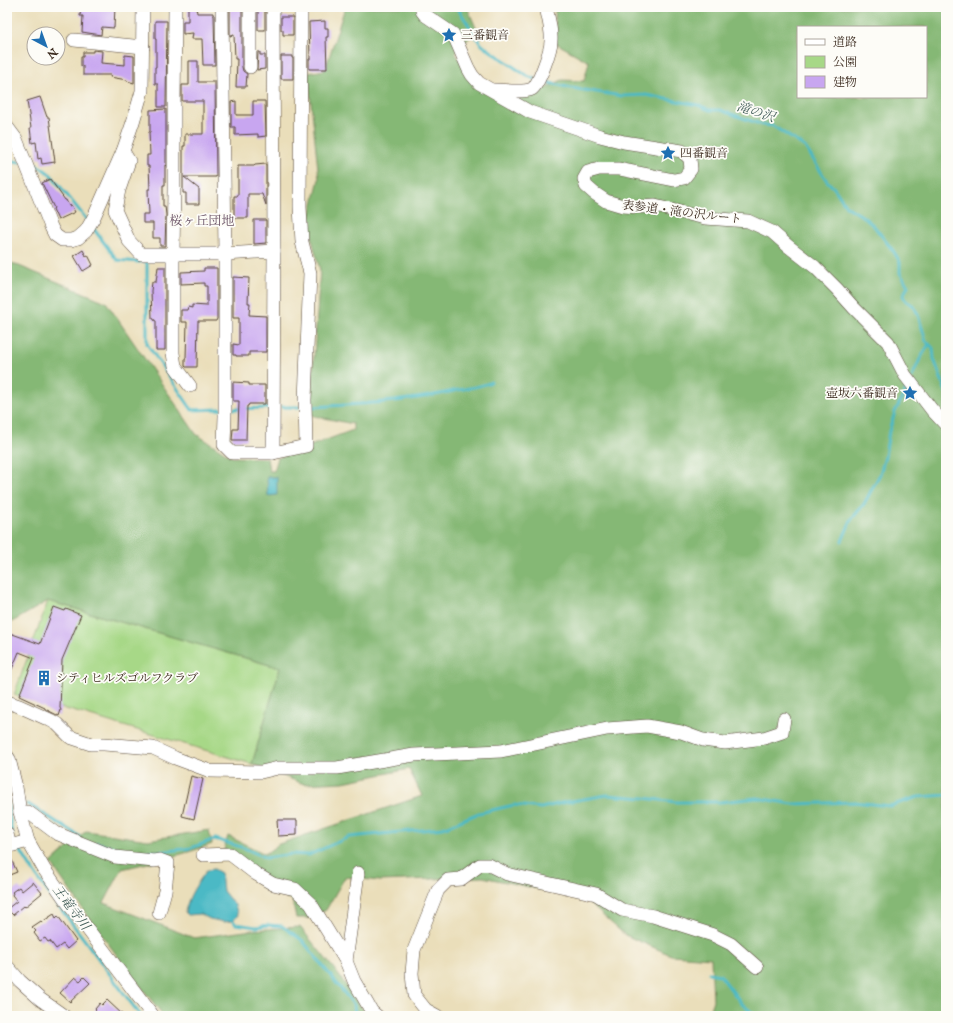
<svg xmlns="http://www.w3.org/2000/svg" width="953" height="1023" font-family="'IM FELL English','Noto Serif JP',serif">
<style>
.green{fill:#a7d887;stroke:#718152}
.forest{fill:#85b874;stroke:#607149;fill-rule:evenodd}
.water{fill:#4bb9c5;stroke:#437272}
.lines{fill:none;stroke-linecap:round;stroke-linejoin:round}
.stream{stroke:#4bb9c5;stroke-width:3}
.building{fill:#c8a6f0}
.minor-casing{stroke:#554535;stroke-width:14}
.minor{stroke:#fff;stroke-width:13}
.labels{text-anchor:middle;stroke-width:3.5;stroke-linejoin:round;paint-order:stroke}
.poi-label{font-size:12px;fill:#3b2a1e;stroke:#fdfcf7;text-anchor:start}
.street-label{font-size:12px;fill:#3b2a1e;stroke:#fdfcf7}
.water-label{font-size:13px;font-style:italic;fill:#415c58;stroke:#fdfcf7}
.neighbourhood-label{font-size:13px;fill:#6c5568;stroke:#fdfcf7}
</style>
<rect width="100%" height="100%" fill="#fdfcf7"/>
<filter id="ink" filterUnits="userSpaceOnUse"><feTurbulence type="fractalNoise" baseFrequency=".025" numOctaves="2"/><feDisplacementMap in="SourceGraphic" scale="8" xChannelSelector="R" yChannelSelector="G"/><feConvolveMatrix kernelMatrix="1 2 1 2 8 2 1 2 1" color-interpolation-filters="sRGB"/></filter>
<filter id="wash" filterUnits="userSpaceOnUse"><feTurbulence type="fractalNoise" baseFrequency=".012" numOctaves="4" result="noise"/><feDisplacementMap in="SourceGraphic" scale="16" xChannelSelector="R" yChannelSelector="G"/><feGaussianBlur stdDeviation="0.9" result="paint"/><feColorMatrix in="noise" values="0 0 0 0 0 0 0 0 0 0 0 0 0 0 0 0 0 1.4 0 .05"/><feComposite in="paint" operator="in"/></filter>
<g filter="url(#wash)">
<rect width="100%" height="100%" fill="#eadeba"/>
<path class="green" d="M48 601 280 668 252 764 80 713 14 695Z"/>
<g class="forest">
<path d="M345 7H467L477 30 455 53 485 93 533 95 562 80 584 81 589 62 556 43 555 7H946V1016H708L713 1000 711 958 671 955 625 935 580 895 557 893 483 877 380 881 345 877 326 910 311 918H296L292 899 269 893 224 850 228 836 265 854 279 844 422 796 409 769 343 782 304 784 252 764 280 668 48 601 7 625V261L106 302 196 434 232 457 267 458 269 471H274L278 458 353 430V424L310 415 320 270 308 224 319 179 308 73 325 70ZM798 27H926V97H798Z"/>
<path d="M209 830 212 844C182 855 152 862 122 869L104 903 194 938 253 930 300 927 335 970 368 1016H164L130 973 84 911 51 863 86 831 148 840Z"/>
</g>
<g class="water">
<path d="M267 477H277V495L268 496Z"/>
<path d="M214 869 221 873 223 891 232 902 235 905 238 915 233 921 224 922 210 919 200 914 188 915 185 912C189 894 197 884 207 870Z"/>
</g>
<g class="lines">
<g class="stream">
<path d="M457 7 477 38 482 45 527 76 535 79"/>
<path d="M542 81 571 88 622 96 646 95 698 105 710 110H720L763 125 773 126 805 147 827 181 834 188 846 206 862 216 874 226 894 252 900 262V273L908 286 903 296 906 301 914 306 918 315 926 341 933 348 934 359 946 392"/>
<path d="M7 160 20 162"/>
<path d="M34 164 42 168 51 175 87 220"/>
<path d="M93 228 117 260 139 262 147 261V344L192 410 221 409"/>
<path d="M912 377 920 359 929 344"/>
<path d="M282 407H299"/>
<path d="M312 407C361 404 410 402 458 390 469 388 480 387 491 382"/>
<path d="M234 409 270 408"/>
<path d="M842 541 851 520 864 504 880 474 885 457 889 431 895 412 908 386"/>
<path d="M7 791 8 792"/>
<path d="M7 800 12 834"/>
<path d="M28 804 79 836"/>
<path d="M97 843 131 852H160L191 848 215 839 244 848 266 858 292 854 309 855 349 837 443 828 479 813 514 805 541 808 566 802 607 795 644 798 676 802H720L757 798 793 804 854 802 890 806 918 797 946 795"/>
<path d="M19 848C38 882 63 911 86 942 105 967 122 992 141 1016"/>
<path d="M233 921 236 924 256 927 268 925 282 926 302 940 354 1005 355 1016"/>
<path d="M709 973 720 975 742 1004 756 1016"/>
</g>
</g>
<g id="blocks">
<g class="building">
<path d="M81 7H115L114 28 102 27 101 35 82 32 83 16H80Z"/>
<path d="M188 7H196L197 13H213V15H214L215 65H203L202 39H192L193 33 183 34V21H188Z"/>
<path d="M230 7H242V67L243 71 247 74 246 87H236L237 59H235L234 35 230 36Z"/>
<rect x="258" y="7" width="7" height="23"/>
<path d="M281 17H293V35H283V30H281Z"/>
<path d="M155 21H167L166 107H158V84H155V67H156V39H155Z"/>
<path d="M325 21V28H328V37H326L327 69H309V59H310L309 22Z"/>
<path d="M93 50 102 51 101 63 125 65V55L134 56V83L127 81V80L110 77 111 75H83V66H81V57H83V52H93Z"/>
<path d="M258 52H260V55H265V69L257 70Z"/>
<path d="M281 56H292V58H293V79H281Z"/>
<path d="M189 61H198V82H215L216 177H184L199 189V204H186V193H183V146H185V134H203V101H182V85H189Z"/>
<path d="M40 97 47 117H49L55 162 42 164 41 158 38 159 36 142 32 143 30 128H31L27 101Z"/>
<path d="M236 101V115H253V101H265L266 136 258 137V134L235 135V127H231V102Z"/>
<path d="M166 109V166L165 165V185H163V206H165L166 215 165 246H160V238H153V223H143V214H149L148 189H150L149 166H147V155H150L149 132H150V110Z"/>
<path d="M266 164V205L262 194H248V218H234V196H238V166H254L255 165Z"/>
<path d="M50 179 65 200H66L69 206 71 205 75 212 58 220 53 209 54 208 42 183Z"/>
<path d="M254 220H266V243L254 244Z"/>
<path d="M83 250 86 256 88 255 93 265 83 271 74 256Z"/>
<path d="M158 267H165V350H156V321L154 320V319L152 318 151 291 152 282H156Z"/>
<path d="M204 268H217V319L216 321H198L197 367H186L185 366V358H186L187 322H181V310H187L188 307 192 308V305L207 306V286H204V283L181 284V272L204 271Z"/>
<path d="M233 277 249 278 248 303H250L249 315 266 316V352H249V356H236V355H233V344L239 345V318H233Z"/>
<path d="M233 382 249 383V385H265V404H249L248 406H247L246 440H232L233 429H238L239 401H233Z"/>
<path d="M54 607 65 611 66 609 81 615 62 660 60 708 61 710 59 716 45 709V708L19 696 34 658 19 652 7 681V632L40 644Z"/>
<path d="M191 776 203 779 194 819 182 816Z"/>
<path d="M277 820H297V835L278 836Z"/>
<path d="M7 853 9 854 17 872 7 876Z"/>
<path d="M33 882 42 893 25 907 24 906 13 915 7 909 17 901 12 895 13 893 12 892 19 887 22 891Z"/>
<path d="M54 914 56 918 58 916 76 941 67 949 63 944 56 949 50 941 48 942 45 938 40 941 34 933 36 931 32 927 41 921 42 922Z"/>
<path d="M75 977 80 981 84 977 90 983 70 1002 60 993Z"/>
<path d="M107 1000 124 1016H90L96 1010 95 1009 100 1003 102 1005Z"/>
</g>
</g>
</g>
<g filter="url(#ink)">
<use href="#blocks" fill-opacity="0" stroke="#554535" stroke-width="1"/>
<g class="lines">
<defs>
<g id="minor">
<path d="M175 7 174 108V189L173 254V353L175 366 190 386"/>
<path d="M222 7 225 254V416L224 445 232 453H273L306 446 305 400 310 273 302 242 300 207 301 7"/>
<path d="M250 7V67"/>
<path d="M422 7V11L425 15 453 34 455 38 468 68 472 75 479 83 530 112 600 136 624 142 682 151 690 159 691 169 684 178 674 180 619 169H599L588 172 584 179 586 186 594 193 606 201 623 206 638 207 655 206 705 218 748 221 772 232 788 246 815 267 837 289 854 308 888 342 905 375 932 410 946 425"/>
<path d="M74 40 143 47"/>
<path d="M494 90C504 90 524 93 532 89 539 84 551 50 551 41 552 29 548 18 546 7"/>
<path d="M7 127 16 139 51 227 55 235 62 240H71L78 238 86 231 94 217 123 151 133 122 142 91 143 7"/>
<path d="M123 151 129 161 119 190 115 210 129 241 141 254H225L274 251"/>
<path d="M273 453 274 251 273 7"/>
<path d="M7 702 19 706 50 720 57 724 70 737 91 744H104L153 748 175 758 210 771 261 772 278 768H337L414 755 501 751 607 729 647 726 681 732 703 740 725 743 764 738 782 732 784 719"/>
<path d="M7 756 9 759 16 787 20 812 28 841 44 869 65 899 153 1016"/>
<path d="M20 812H28L56 833 115 857 154 861 160 860 168 863 165 891 159 913"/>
<path d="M7 834 10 846 28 841"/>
<path d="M203 855 230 854 256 874 273 884 295 889 311 904 346 961 354 981 372 1012 377 1016"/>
<path d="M346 961 358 873"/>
<path d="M7 966 20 981 40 999 64 1016"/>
<path d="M437 1016 426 1010 414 995 412 973 414 950 438 890 448 880 461 879 480 865H489L507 874 596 894 622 910 653 916 713 935 731 944 757 967"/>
</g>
</defs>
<use href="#minor" class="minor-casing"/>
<use href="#minor" class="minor"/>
</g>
</g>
<defs>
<symbol id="sight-bare" viewBox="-9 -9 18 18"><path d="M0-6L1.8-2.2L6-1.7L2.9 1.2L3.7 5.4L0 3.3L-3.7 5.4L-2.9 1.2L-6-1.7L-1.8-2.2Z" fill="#1f6fb2" stroke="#fdfcf7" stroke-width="2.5" paint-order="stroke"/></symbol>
<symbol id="building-bare" viewBox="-9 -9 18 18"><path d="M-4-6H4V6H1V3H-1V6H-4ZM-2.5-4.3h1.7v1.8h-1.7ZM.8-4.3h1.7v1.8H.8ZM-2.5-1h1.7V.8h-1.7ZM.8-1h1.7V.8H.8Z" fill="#1f6fb2" stroke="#fdfcf7" stroke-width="2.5" paint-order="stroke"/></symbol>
</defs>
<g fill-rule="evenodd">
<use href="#sight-bare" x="438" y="24" width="22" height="22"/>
<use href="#sight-bare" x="657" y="142" width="22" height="22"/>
<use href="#sight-bare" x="899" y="382" width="22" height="22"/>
<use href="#building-bare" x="33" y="667" width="22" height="22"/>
</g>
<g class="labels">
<g class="poi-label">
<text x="461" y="39">三番観音</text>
<text x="680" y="157">四番観音</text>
<text x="898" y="397" text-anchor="end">壺坂六番観音</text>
<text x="56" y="682">シティヒルズゴルフクラブ</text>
</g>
<g class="street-label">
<text transform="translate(682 212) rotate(7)" y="4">表参道・滝の沢ルート</text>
</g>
<g class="water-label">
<text transform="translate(756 111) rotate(18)" y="5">滝の沢</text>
<text transform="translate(72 907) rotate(53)" y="5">王竜寺川</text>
</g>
<g class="neighbourhood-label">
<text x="202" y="225">桜ヶ丘団地</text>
</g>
</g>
<rect width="953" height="1023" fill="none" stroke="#fdfcf7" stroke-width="24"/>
<rect x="797" y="26" width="130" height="72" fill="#fdfcf7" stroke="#afa8a0"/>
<rect x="805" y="39" width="20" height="6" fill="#ffffff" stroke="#afa8a0"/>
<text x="833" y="46" font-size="12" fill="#3b2a1e">道路</text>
<rect x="805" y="56" width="20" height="12" fill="#a7d887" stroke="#afa8a0"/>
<text x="833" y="66" font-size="12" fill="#3b2a1e">公園</text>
<rect x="805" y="76" width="20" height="12" fill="#c8a6f0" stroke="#afa8a0"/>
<text x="833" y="86" font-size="12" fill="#3b2a1e">建物</text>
<g transform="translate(46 46) rotate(139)"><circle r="19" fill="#fdfcf7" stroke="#afa8a0"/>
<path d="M0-3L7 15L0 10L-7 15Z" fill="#1f6fb2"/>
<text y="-6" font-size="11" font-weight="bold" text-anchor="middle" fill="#3b2a1e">N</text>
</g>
</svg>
